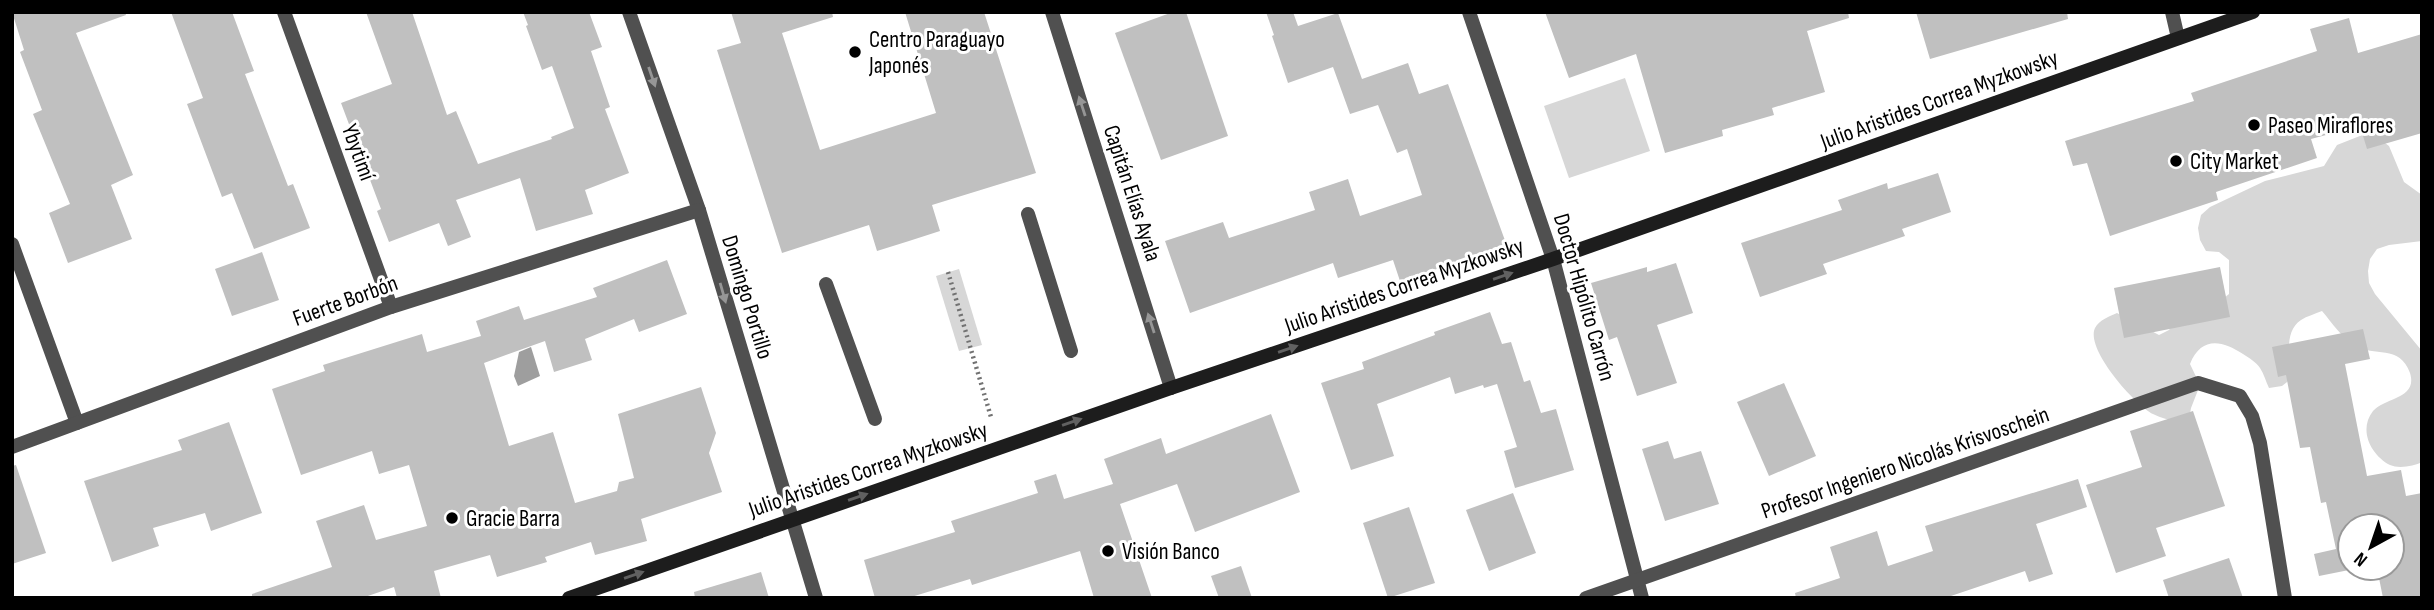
<svg xmlns="http://www.w3.org/2000/svg" width="2434" height="610" font-family="'Sofia Sans Condensed',sans-serif">
<style>
.green{fill:#d7d7d7}
.water{fill:#9e9e9e}
.building{fill:#c0c0c0}
.lines{fill:none;stroke-linecap:round;stroke-linejoin:round}
.path{stroke:#727272;stroke-width:4.5;stroke-dasharray:2 3.5;stroke-linecap:butt}
.service{stroke:#505050;stroke-width:14}
.minor{stroke:#505050;stroke-width:14}
.secondary{stroke:#1d1d1d;stroke-width:14}
.oneway{fill:#969696}
.oneway2{fill:#616161}
.poi-dot{fill:#000;stroke:#fff;stroke-width:2.5}
.labels{text-anchor:middle;stroke-width:6;stroke-linejoin:round;paint-order:stroke}
.poi-label{font-size:23px;fill:#000;stroke:#fff;text-anchor:start}
.street-label{font-size:23px;fill:#000;stroke:#fff}
</style>
<rect width="100%" height="100%" fill="#fff"/>
<g class="green">
<path d="M1625 78 1650 151 1569 178 1544 106Z"/>
<path d="M2370 132 2389 146 2404 182 2422 195V241L2389 245 2377 249 2370 259 2368 271 2369 283 2375 294 2422 351V462C2414 466 2399 469 2390 465 2371 455 2358 430 2373 411 2385 397 2418 399 2410 373 2400 344 2373 357 2356 346 2341 337 2333 324 2322 311 2315 314 2307 316 2301 320 2283 332 2290 360 2292 378L2282 386 2269 388C2266 382 2264 374 2260 368 2256 362 2249 358 2243 354 2222 340 2201 336 2190 364L2200 385 2191 408 2189 419C2176 422 2165 420 2153 414 2135 405 2085 349 2095 328 2099 320 2110 316 2117 313L2159 335 2169 330 2183 310 2219 302 2229 294V260L2219 252 2206 251 2200 240 2198 228 2201 215 2210 207 2265 181 2324 166 2337 145Z"/>
<path d="M959 269 982 345 959 351 936 276Z"/>
</g>
<path class="water" d="M531 347 540 376 518 386 514 376 519 352Z"/>
<g class="building">
<path d="M12 12H125L126 15 76 33 133 175 111 185 132 239 68 263 49 213 70 204 33 114 42 110 20 52 24 50Z"/>
<path d="M171 12H232L254 71 245 74 288 186 293 184 310 228 254 249 232 193 222 197 187 104 203 98Z"/>
<path d="M366 12H412L447 115 456 111 478 164 552 139 551 137 574 128 552 66 542 70 526 26 528 25 523 12H589L602 47 591 51 610 107 605 109 629 173 585 190 593 214 536 231 520 178 456 200 471 237 448 246 439 223 389 242 377 211 381 209 341 103 392 84Z"/>
<path d="M731 12H832L833 17 782 33 820 150 936 113 905 12H984L1036 173 932 205 940 231 909 241 877 251 869 225 782 253 717 50 741 43Z"/>
<path d="M1173 12H1186L1228 136 1161 160 1115 33Z"/>
<path d="M1266 12H1293L1298 26 1338 13 1362 79 1408 63 1419 94 1448 84 1507 246 1400 281 1393 260 1338 278 1333 263 1190 313 1165 241 1223 222 1229 238 1315 210 1309 192 1348 179 1360 216 1422 195 1407 149 1397 153 1378 105 1350 114 1333 67 1288 83 1272 36 1274 35Z"/>
<path d="M1545 12H1848L1849 18 1807 31 1825 92 1772 108 1774 115 1722 130 1723 136 1665 153 1636 54 1569 78Z"/>
<path d="M1916 12H2067L2068 19 1930 59Z"/>
<path d="M2349 18 2358 53 2422 34V133L2367 149 2360 126 2311 139 2317 158 2216 192 2218 200 2110 236 2087 163 2073 166 2065 141 2194 101 2191 93 2317 51 2310 29Z"/>
<path d="M1938 173 1951 212 1902 229 1905 236 1823 264 1827 274 1760 297 1741 243 1842 210 1838 200 1887 183 1888 189Z"/>
<path d="M262 252 279 300 232 316 215 269Z"/>
<path d="M667 260 687 314 639 332 634 319 585 339 592 360 554 372 545 341 484 363 509 446 553 432 575 503 617 491 619 482 634 478 618 414 701 387 716 433 709 453 722 492 641 519 647 541 595 555 591 542 545 557 547 562 497 577 490 555 434 571 441 598H397L394 587 362 598H252V594L332 567 316 521 364 505 376 540 427 526 409 465 379 474 372 451 301 475 272 389 325 371 323 365 422 334 427 352 481 336 476 321 519 306 524 320 597 297 593 288Z"/>
<path d="M1676 263 1693 313 1657 325 1677 383 1637 396 1617 337 1609 340 1591 283 1647 267V272Z"/>
<path d="M2220 267 2230 317 2124 338 2114 288Z"/>
<path d="M1490 312 1502 344 1511 342 1524 382 1530 380 1541 413 1556 409 1574 470 1515 488 1504 451 1517 447 1497 384 1484 388 1483 385 1455 394 1450 377 1377 404 1394 456 1351 470 1321 383 1364 369 1362 362 1435 335 1434 332Z"/>
<path d="M2363 329 2370 359 2345 364 2367 476 2401 470 2406 496 2422 493V598H2383L2377 568H2392V526H2350V568H2359L2319 576 2314 554 2336 549 2326 502 2321 503 2310 447 2300 448 2286 375 2278 377 2272 347Z"/>
<path d="M1784 383 1816 456 1769 476 1737 402Z"/>
<path d="M2193 411 2225 506 2156 528 2166 556 2116 573 2086 485 2142 467 2130 431Z"/>
<path d="M1271 414 1300 492 1195 532 1177 484 1120 504 1152 598H1094L1080 551 972 585 970 579 908 598H875L864 560 955 532 951 521 1038 493 1034 481 1056 474 1064 499 1113 484 1104 459 1161 438 1166 454Z"/>
<path d="M229 422 262 513 211 531 205 513 153 528 159 546 112 562 84 481 182 450 178 440Z"/>
<path d="M1668 441 1674 459 1701 451 1719 504 1665 521 1642 449Z"/>
<path d="M16 465 46 553 12 564V466Z"/>
<path d="M2078 479 2087 507 2036 524 2053 574 2029 582 2025 571 1945 598H1796L1795 593 1840 578 1830 547 1877 531 1888 566 1933 551 1925 526Z"/>
<path d="M1513 493 1536 553 1489 571 1466 510Z"/>
<path d="M1409 507 1435 583 1388 598 1363 523Z"/>
<path d="M2229 558 2243 598H2169L2163 580Z"/>
<path d="M1241 566 1252 598H1219L1211 576Z"/>
<path d="M761 572 769 598H695L694 592Z"/>
</g>
<g class="lines">
<path class="path" d="M948 272 991 417"/>
<g class="service">
<path d="M1028 214 1071 351"/>
<path d="M826 284 875 419"/>
</g>
<g class="minor">
<path d="M284 12 391 307"/>
<path d="M629 12 699 210 816 598"/>
<path d="M1052 12 1171 388"/>
<path d="M1469 12 1553 259 1642 598"/>
<path d="M2172 12 2178 38"/>
<path d="M12 244 77 423"/>
<path d="M12 447 391 307 699 210"/>
<path d="M1586 598 2198 383 2240 396 2252 416 2260 443 2285 598"/>
</g>
<path class="secondary" d="M569 598 1171 388 1553 259 2253 12"/>
</g>
<defs><path id="oneway-solid" d="M-6-.8H1V-3.2L6.5 0L1 3.2V.8H-6Z" transform="scale(1.75)"/></defs>
<g class="oneway">
<use href="#oneway-solid" transform="translate(652 77) rotate(71)"/>
<use href="#oneway-solid" transform="translate(1082 106) rotate(-108)"/>
<use href="#oneway-solid" transform="translate(723 293) rotate(74)"/>
<use href="#oneway-solid" transform="translate(1151 323) rotate(-108)"/>
</g>
<g class="oneway2">
<use href="#oneway-solid" transform="translate(1503 276) rotate(-19)"/>
<use href="#oneway-solid" transform="translate(1288 349) rotate(-19)"/>
<use href="#oneway-solid" transform="translate(1072 422) rotate(-19)"/>
<use href="#oneway-solid" transform="translate(858 497) rotate(-19)"/>
<use href="#oneway-solid" transform="translate(634 575) rotate(-19)"/>
</g>
<g class="poi-dot">
<circle cx="855" cy="52" r="7"/>
<circle cx="2254" cy="125" r="7"/>
<circle cx="2176" cy="161" r="7"/>
<circle cx="452" cy="518" r="7"/>
<circle cx="1108" cy="551" r="7"/>
</g>
<g class="labels">
<g class="poi-label">
<text x="869" y="47">Centro Paraguayo<tspan x="869" dy="26">Japonés</tspan></text>
<text x="2268" y="133">Paseo Miraflores</text>
<text x="2190" y="169">City Market</text>
<text x="466" y="526">Gracie Barra</text>
<text x="1122" y="559">Visión Banco</text>
</g>
<g class="street-label">
<text transform="translate(1939 99) rotate(-20)" y="8">Julio Aristides Correa Myzkowsky</text>
<text transform="translate(359 152) rotate(70)" y="8">Ybytimí</text>
<text transform="translate(1133 193) rotate(72)" y="8">Capitán Elías Ayala</text>
<text transform="translate(1404 285) rotate(-19)" y="8">Julio Aristides Correa Myzkowsky</text>
<text transform="translate(748 297) rotate(73)" y="8">Domingo Portillo</text>
<text transform="translate(1585 297) rotate(74)" y="8">Doctor Hipólito Carrón</text>
<text transform="translate(345 300) rotate(-20)" y="8">Fuerte Borbón</text>
<text transform="translate(1905 462) rotate(-19)" y="8">Profesor Ingeniero Nicolás Krisvoschein</text>
<text transform="translate(868 469) rotate(-19)" y="8">Julio Aristides Correa Myzkowsky</text>
</g>
</g>
<rect width="2434" height="610" fill="none" stroke="#000000" stroke-width="28"/>
<g transform="translate(2371 547) rotate(220)"><circle r="33" fill="#ffffff" stroke="#999999" stroke-width="2"/>
<path d="M0-5L12 26L0 18L-12 26Z" fill="#000000"/>
<text y="-10" font-size="19" font-weight="bold" text-anchor="middle" fill="#000000">N</text>
</g>
</svg>
